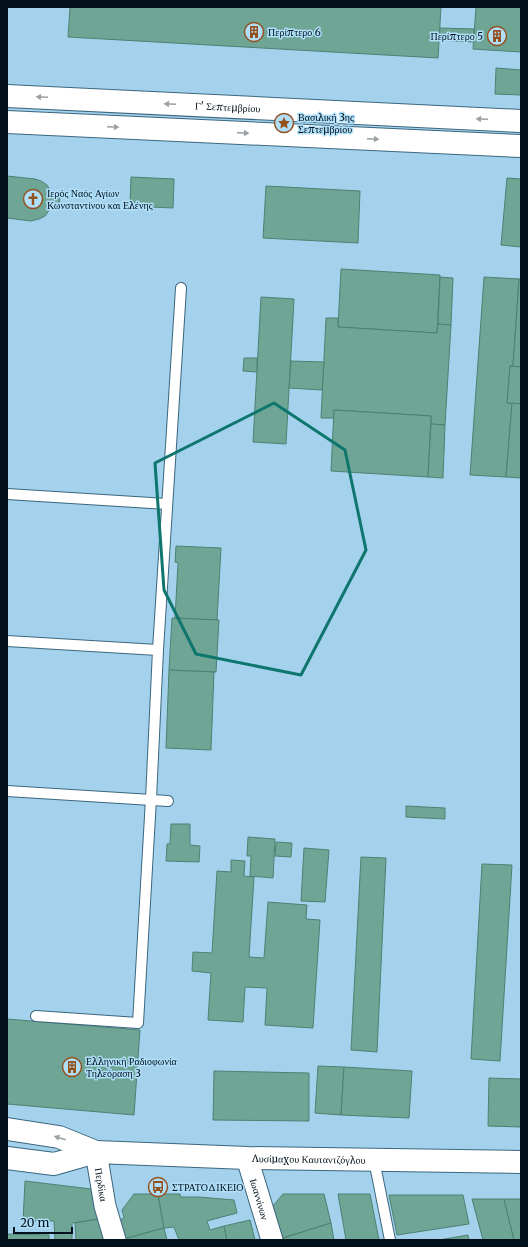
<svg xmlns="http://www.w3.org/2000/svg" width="528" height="1247" font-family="Merriweather,serif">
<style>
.building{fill:#6fa595;stroke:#4c8173}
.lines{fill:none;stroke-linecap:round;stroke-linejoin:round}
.service-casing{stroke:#3b667e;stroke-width:12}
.minor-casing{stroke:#3b667e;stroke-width:23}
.tertiary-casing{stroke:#3b667e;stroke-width:24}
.secondary-casing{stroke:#3b667e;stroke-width:24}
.service{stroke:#fff;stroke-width:10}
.minor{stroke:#fff;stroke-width:21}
.tertiary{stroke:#fff;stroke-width:22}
.secondary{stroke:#fff;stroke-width:22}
.oneway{fill:#9aa0a4}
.marked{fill:none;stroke:#0f766e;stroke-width:3;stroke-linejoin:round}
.labels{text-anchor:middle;stroke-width:3;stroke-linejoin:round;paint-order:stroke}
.poi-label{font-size:10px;fill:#02111b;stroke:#b0dffa;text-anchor:start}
.street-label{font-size:10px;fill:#02111b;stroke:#b0dffa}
</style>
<rect width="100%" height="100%" fill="#a4d2ed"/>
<g class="building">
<path d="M70 7H441L438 58 68 37Z"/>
<path d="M476 7H521V52L473 49Z"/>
<path d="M440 28 474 29 473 42 439 40Z"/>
<path d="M496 68 521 70V95L495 94Z"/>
<path d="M7 176 35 179 41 181 47 185 51 191 58 195 60 200 58 206 50 209 45 216 39 219 31 221 7 218Z"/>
<path d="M131 177 174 179 173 208 130 206Z"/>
<path d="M507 178 521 179V247L501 245Z"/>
<path d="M266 186 360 191 358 243 263 238Z"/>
<path d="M341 269 440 275 437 333 338 327Z"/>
<path d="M440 277 453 278 451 325 438 324Z"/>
<path d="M484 277 519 279 513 366H510L507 403H512L506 477 470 475Z"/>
<path d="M519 279H521V367L513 366Z"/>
<path d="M261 297 294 299 286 444 253 442Z"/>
<path d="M326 318H338V327L437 333 438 324 451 325 445 425 431 424V416L334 410V418H321Z"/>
<path d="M244 358H257V372L243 371Z"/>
<path d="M291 361 324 362 322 390 289 388Z"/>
<path d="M510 366 521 367V404L507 403Z"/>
<path d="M512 403 521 404V478L506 477Z"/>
<path d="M334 410 431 416 428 477 331 471Z"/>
<path d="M431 424 445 425 443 478 428 477Z"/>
<path d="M176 546 221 548 217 620 175 618 178 563 175 562Z"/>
<path d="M172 618 219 620 216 672 169 670Z"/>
<path d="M169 670 214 672 211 750 166 748Z"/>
<path d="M406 806 445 808V819L406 817Z"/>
<path d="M171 824H190V845L200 846 199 862 166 861 167 844H170Z"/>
<path d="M248 837 275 839 273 878 250 876 251 856H247Z"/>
<path d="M276 842 292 843 291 857 275 856Z"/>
<path d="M304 848 329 850 325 902 301 901Z"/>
<path d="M361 857 386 858 377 1052 351 1050Z"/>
<path d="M231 860 245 861 244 876 254 877 249 957 264 958 268 902 307 905 306 919 320 920 313 1028 265 1025 267 988 245 987 243 1022 208 1020 211 973 192 971 193 952 212 953 217 871 231 872Z"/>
<path d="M482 864 512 865 500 1061 471 1059Z"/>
<path d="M7 1019 140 1030 134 1115 7 1104Z"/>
<path d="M318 1066 344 1067 341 1115 315 1113Z"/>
<path d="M344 1067 412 1071 409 1118 341 1115Z"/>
<path d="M214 1071 309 1073V1121L213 1120Z"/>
<path d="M489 1078 521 1079V1127L488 1126Z"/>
<path d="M25 1181 91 1189 99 1219 72 1223V1240H55L54 1221H23Z"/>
<path d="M134 1194H158L164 1228 124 1239 119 1222 124 1217 122 1210Z"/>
<path d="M158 1194H180L181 1197H199L234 1200 237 1213 207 1221 210 1230 224 1226 227 1240H179L174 1227 164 1228Z"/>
<path d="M283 1194H324L331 1223 283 1238 272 1207Z"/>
<path d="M338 1194H370L379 1240H346Z"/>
<path d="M389 1195H463L469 1224 397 1235Z"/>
<path d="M472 1199H504L514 1240H483Z"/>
<path d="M504 1199H521V1240H514Z"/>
<path d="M99 1219 105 1240H76L75 1223Z"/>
<path d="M250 1220 255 1240H227L224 1226Z"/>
<path d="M331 1223 334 1240H283V1238Z"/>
<path d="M164 1228 167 1240H124V1239Z"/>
<path d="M7 1234 49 1235V1240H7Z"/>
<path d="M468 1235 469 1240H439Z"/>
</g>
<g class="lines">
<defs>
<g id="service">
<path d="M7 494 167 504"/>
<path d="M7 641 158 650"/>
<path d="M7 791 168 801"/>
<path d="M36 1016 138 1023 151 799 158 650 181 288"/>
<path d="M374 1160 390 1240"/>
</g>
<g id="minor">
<path id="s1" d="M96 1152 105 1206 115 1240"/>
<path id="s2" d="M247 1158 272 1240"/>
</g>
<g id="tertiary">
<path d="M7 1129 59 1137 96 1152"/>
<path id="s3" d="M7 1158 54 1164 96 1152 247 1158 521 1162"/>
</g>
<g id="secondary">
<path id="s4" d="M7 96 521 121"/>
<path d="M7 122 521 146"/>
</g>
</defs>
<use href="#service" class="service-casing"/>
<use href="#minor" class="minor-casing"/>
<use href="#tertiary" class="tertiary-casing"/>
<use href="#secondary" class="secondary-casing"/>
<use href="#service" class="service"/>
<use href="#minor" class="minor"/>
<use href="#tertiary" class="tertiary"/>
<use href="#secondary" class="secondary"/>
</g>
<defs><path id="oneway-solid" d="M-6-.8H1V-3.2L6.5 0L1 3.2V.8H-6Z"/></defs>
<g class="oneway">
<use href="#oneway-solid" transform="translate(42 97) rotate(-177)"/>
<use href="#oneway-solid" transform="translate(170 104) rotate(-177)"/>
<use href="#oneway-solid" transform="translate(482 119) rotate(-177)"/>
<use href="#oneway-solid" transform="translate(113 127) rotate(3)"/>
<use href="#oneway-solid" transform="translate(243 133) rotate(3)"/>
<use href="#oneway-solid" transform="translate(373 139) rotate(3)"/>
<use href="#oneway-solid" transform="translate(60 1138) rotate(-163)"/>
</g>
<path class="marked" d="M274 403 345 450 366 550 301 675 196 654 164 590 155 463Z"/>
<defs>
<symbol id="building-ring" viewBox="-11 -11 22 22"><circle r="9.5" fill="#b0dffa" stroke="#945220" stroke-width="1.5"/><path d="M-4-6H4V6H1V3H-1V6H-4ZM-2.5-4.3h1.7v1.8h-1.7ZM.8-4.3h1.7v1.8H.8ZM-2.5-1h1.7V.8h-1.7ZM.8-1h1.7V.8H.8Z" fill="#945220"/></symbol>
<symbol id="sight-ring" viewBox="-11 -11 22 22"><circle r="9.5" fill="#b0dffa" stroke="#945220" stroke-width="1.5"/><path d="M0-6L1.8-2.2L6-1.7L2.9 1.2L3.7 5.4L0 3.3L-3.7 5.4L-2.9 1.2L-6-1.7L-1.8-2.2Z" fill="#945220"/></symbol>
<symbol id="church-ring" viewBox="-11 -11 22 22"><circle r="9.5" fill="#b0dffa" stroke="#945220" stroke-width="1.5"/><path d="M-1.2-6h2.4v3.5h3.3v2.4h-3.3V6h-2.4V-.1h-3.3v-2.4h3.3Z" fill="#945220"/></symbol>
<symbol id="bus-ring" viewBox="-11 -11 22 22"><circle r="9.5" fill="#b0dffa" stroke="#945220" stroke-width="1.5"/><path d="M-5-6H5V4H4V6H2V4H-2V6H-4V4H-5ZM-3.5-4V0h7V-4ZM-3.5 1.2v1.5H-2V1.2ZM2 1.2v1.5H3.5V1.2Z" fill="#945220"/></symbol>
</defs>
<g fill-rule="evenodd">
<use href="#building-ring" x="243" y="21" width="22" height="22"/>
<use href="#building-ring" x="486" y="25" width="22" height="22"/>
<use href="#sight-ring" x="273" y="112" width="22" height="22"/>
<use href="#church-ring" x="22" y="188" width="22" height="22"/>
<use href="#building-ring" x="61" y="1056" width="22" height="22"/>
<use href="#bus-ring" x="147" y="1176" width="22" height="22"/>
</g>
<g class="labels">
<g class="poi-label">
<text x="268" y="36">Περίπτερο 6</text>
<text x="483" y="40" text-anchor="end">Περίπτερο 5</text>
<text x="298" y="121">Βασιλική 3ης<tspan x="298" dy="12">Σεπτεμβρίου</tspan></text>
<text x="47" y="197">Ιερός Ναός Αγίων<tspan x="47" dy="12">Κωνσταντίνου και Ελένης</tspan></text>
<text x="86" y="1065">Ελληνική Ραδιοφωνία<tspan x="86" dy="12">Τηλεόραση 3</tspan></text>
<text x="172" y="1191">ΣΤΡΑΤΟΔΙΚΕΙΟ</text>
</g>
<g class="street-label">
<text dy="4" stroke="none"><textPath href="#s4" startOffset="221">Γ' Σεπτεμβρίου</textPath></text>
<text dy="4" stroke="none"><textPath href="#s3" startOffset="304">Λυσίμαχου Καυταντζόγλου</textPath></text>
<text dy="4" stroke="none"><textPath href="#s1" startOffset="33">Περδίκα</textPath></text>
<text dy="4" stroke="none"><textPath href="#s2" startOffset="43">Ιωαννίνων</textPath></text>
</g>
</g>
<rect width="528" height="1247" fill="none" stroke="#02111b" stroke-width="16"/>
<path d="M14 1227v6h58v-6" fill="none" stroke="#02111b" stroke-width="2"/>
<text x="20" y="1227" font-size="12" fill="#02111b" stroke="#b0dffa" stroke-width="3" paint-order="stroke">20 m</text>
</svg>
